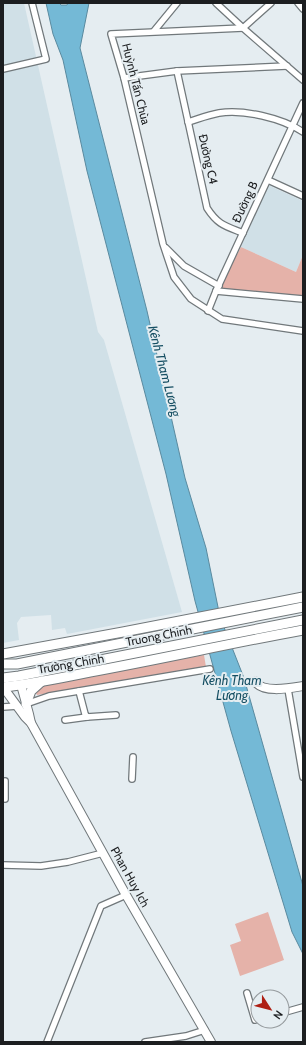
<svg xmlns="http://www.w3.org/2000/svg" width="306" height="1045" font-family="Cabin,sans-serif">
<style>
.built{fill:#d0e0e7}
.green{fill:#e5b2a9}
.water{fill:#74b9d6;stroke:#5a8a9f}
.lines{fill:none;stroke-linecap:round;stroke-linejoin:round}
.street-casing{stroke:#71787b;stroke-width:8}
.secondary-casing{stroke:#71787b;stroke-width:10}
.primary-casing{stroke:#71787b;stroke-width:11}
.street{stroke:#fff;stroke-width:5.5}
.secondary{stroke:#fff;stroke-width:8}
.primary{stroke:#fff;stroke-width:9}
.labels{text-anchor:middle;stroke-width:4;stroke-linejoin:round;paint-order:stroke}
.street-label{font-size:12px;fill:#1c1e20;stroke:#e5edf1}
.water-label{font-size:13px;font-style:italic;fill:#164f63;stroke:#e5edf1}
</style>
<rect width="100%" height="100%" fill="#e5edf1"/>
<g class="built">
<path d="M3 3H24L98 332 104 340 182 612 67 634 65 628 52 630 51 615 21 617 17 623 19 640 3 643Z"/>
<path d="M268 185 303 201V255L296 272 241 247Z"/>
</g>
<g class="green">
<path d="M241 247 296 272 303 255V296L219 289Z"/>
<path d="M204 655 206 667 37 695 35 691 41 684Z"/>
<path d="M268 912 284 960 240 976 230 945 241 941 235 924Z"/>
</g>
<path class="water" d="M46 3H59L61 5H67L68 3H89L80 48 147 311 185 478 206 548 220 617 244 678 303 886V954L292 932 231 731 195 601 166 474 87 171 63 60 53 34Z"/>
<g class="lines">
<defs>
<g id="street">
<path d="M216 3 243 28 303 80"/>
<path d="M271 3 243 28 111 34 124 78 163 244 174 277 191 299 222 319 303 331"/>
<path d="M298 3 303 9"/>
<path d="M154 31 177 3"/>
<path d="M3 69 46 59 32 3"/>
<path d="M177 71 207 208C218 225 225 226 243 233"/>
<path d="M124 78 177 71 287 66"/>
<path d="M188 122C198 119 208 115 219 113 243 109 282 118 303 132"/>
<path d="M268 180 303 196"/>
<path d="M166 248 184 266 219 286"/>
<path d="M216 291 303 299"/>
<path d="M208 311 216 291 303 103"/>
<path d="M288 689 303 777"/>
<path d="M79 691 85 714 87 717 116 715"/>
<path d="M26 704 49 696 210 669"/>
<path d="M3 707 18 706"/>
<path d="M65 720 87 717"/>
<path d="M132 779 133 757"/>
<path d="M5 799V781"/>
<path d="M3 865 41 866 68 862 103 853"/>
<path d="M247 993 255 1020 258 1019"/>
<path d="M282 1013 303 1007"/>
<path d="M47 1042 101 906 126 895"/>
<path d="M145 1042 186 1036 205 1030"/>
</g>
<g id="secondary">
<path d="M255 681C262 694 291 688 303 686"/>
<path d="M21 685 29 714 31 723"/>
<path d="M3 687 25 717 31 723 126 895 211 1042"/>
</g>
<g id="primary">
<path d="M3 654 123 632 303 597"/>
<path d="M3 664H17L303 607"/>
<path d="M3 678 19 676 303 620"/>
<path d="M3 687C32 684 61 678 90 672 161 659 232 643 303 630"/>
<path d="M26 704 31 691 42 681"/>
</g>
</defs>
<use href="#street" class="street-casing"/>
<use href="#secondary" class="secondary-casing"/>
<use href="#primary" class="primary-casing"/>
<use href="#street" class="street"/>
<use href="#secondary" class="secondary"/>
<use href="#primary" class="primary"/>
</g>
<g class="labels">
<g class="street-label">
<text transform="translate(136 84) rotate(76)" y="4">Huỳnh Tấn Chùa</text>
<text transform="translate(208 159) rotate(77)" y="4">Đường C4</text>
<text transform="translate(245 202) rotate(-65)" y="4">Đường B</text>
<text transform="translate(159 636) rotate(-11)" y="4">Truong Chinh</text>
<text transform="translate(71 664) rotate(-10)" y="4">Trường Chinh</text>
<text transform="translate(130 877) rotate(61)" y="4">Phan Huy Ich</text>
</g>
<g class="water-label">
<text transform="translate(165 371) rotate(75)" y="5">Kênh Tham Lương</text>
<text x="232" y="685">Kênh Tham<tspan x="232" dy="15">Lương</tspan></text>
</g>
</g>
<rect width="306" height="1045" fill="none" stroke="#1c1e20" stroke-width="8"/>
<g transform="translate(270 1009) rotate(126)"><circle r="19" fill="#e5edf1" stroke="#959a9d"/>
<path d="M0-3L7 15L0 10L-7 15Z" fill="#ae1f14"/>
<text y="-6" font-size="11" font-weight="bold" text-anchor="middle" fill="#1c1e20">N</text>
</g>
</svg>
